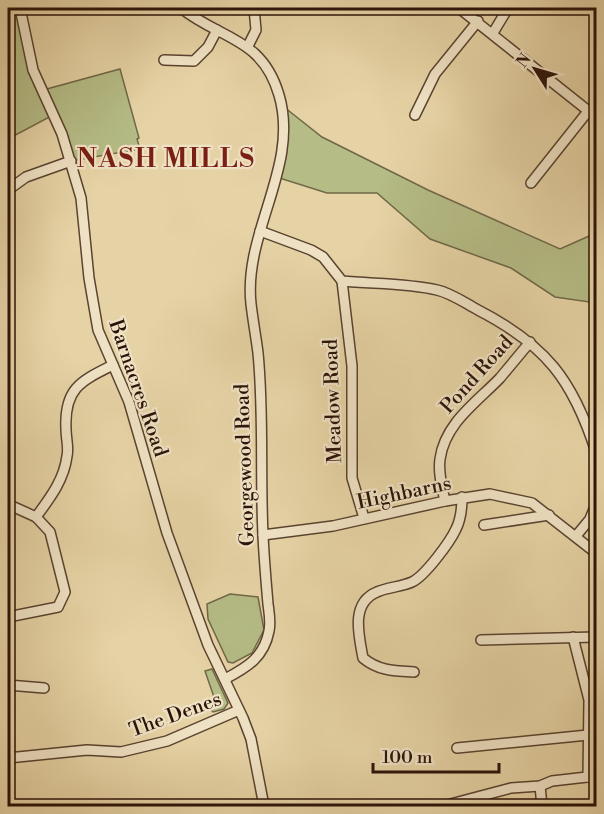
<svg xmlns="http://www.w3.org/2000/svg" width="604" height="814" font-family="'Libre Bodoni',serif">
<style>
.green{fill:#b5bc86;stroke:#706848;stroke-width:1.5}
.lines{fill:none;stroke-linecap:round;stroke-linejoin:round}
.minor-casing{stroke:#5a4330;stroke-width:12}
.minor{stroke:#efe2c4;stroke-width:9}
.labels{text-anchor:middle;stroke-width:4.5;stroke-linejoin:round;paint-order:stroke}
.street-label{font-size:20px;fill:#2c1309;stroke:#efe2c4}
.district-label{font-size:26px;font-weight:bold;letter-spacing:1.5px;fill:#7a1f14;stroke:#efe2c4}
</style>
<rect width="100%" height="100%" fill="#e6d3a5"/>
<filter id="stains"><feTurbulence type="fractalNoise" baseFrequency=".00333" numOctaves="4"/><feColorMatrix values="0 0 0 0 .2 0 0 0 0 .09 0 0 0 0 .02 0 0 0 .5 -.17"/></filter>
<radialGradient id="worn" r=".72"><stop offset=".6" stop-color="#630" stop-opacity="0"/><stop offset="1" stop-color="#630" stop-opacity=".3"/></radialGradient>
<g class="green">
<path d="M8 8H20L43 90 120 69 139 138 137 139 140 149 71 161 53 115 8 139Z"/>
<path d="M284 107 322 137 428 190 560 249 596 233V303L555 297 511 268 430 239 377 193H327L273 176Z"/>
<path d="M230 594 258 597 264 630 252 653 233 663 228 662 208 619 207 604Z"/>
<path d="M212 669 228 703 224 709 213 712 209 708 215 700 205 671Z"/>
</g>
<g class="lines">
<defs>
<g id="minor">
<path d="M20 8 33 70 62 134 81 198 89 278 98 330 129 402 167 533 208 645 243 718 251 739 264 806"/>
<path d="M181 8C221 40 262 37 279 95 300 166 243 232 251 304 253 321 256 337 258 353 264 414 260 475 263 535 264 558 266 581 268 604 269 612 271 622 269 631 264 657 248 667 225 679"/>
<path d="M459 8 596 117"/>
<path d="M493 33 508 8"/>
<path d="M248 46 256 30 254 8"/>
<path d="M164 60 194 61 208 47 217 30"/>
<path d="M415 115 435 74 478 21"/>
<path d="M531 183 589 110"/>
<path d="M8 190 26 177 71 161"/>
<path d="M260 231 311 250 323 257 342 281C373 284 407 283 437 290 451 293 465 303 478 310 546 345 573 380 596 452"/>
<path d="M342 281 352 366V478L364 518"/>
<path d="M445 501C442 487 438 473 440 459 445 423 477 402 500 378 510 366 520 354 530 342"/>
<path d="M8 507H14L36 517 50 532 65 592 58 607 8 617"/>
<path d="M36 517C50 498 64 480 67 456 69 448 66 438 66 429 64 388 81 381 113 365"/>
<path d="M484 525 549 515"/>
<path d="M263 535 333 526 445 501 490 494 532 503 596 553"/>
<path d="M576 536 590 519 596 504"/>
<path d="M573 637 589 700 588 777"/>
<path d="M481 640 596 637"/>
<path d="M414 672C394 671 379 671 363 658 359 636 350 603 377 592 388 587 401 587 412 582 425 576 450 542 456 529 461 519 462 508 462 497"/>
<path d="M8 685 44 688"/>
<path d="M457 748 588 735"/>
<path d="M8 758 87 750 121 752 167 741 239 710"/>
<path d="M540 786 542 806"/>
<path d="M443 806 511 788 540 786 552 781 596 776"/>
</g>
</defs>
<use href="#minor" class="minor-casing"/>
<use href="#minor" class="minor"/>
</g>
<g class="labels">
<g class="street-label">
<text transform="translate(476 374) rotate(-48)" y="7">Pond Road</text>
<text transform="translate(139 388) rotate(71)" y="7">Barnacres Road</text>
<text transform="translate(332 401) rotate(-92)" y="7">Meadow Road</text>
<text transform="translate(244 465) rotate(-92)" y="7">Georgewood Road</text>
<text transform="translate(404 492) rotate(-12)" y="7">Highbarns</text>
<text transform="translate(175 714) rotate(-20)" y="7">The Denes</text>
</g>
<g class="district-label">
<text x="166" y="167">NASH MILLS</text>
</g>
</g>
<rect width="604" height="814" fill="none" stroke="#e6d3a5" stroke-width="30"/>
<rect x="9" y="9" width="586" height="796" fill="none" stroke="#2c1309" stroke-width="3"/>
<rect x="15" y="15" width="574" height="784" fill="none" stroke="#2c1309" stroke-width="1.5"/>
<g transform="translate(535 69) rotate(307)" stroke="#efe2c4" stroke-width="4.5" paint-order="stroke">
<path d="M0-4.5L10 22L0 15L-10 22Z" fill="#2c1309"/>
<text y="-9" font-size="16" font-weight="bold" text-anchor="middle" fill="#2c1309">N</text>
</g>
<path d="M373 763v9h126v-9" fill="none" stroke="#2c1309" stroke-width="3"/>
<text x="382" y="763" font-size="18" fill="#2c1309" stroke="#efe2c4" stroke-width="4.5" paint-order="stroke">100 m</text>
<rect width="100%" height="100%" filter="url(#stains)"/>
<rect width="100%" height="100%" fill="url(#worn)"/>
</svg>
